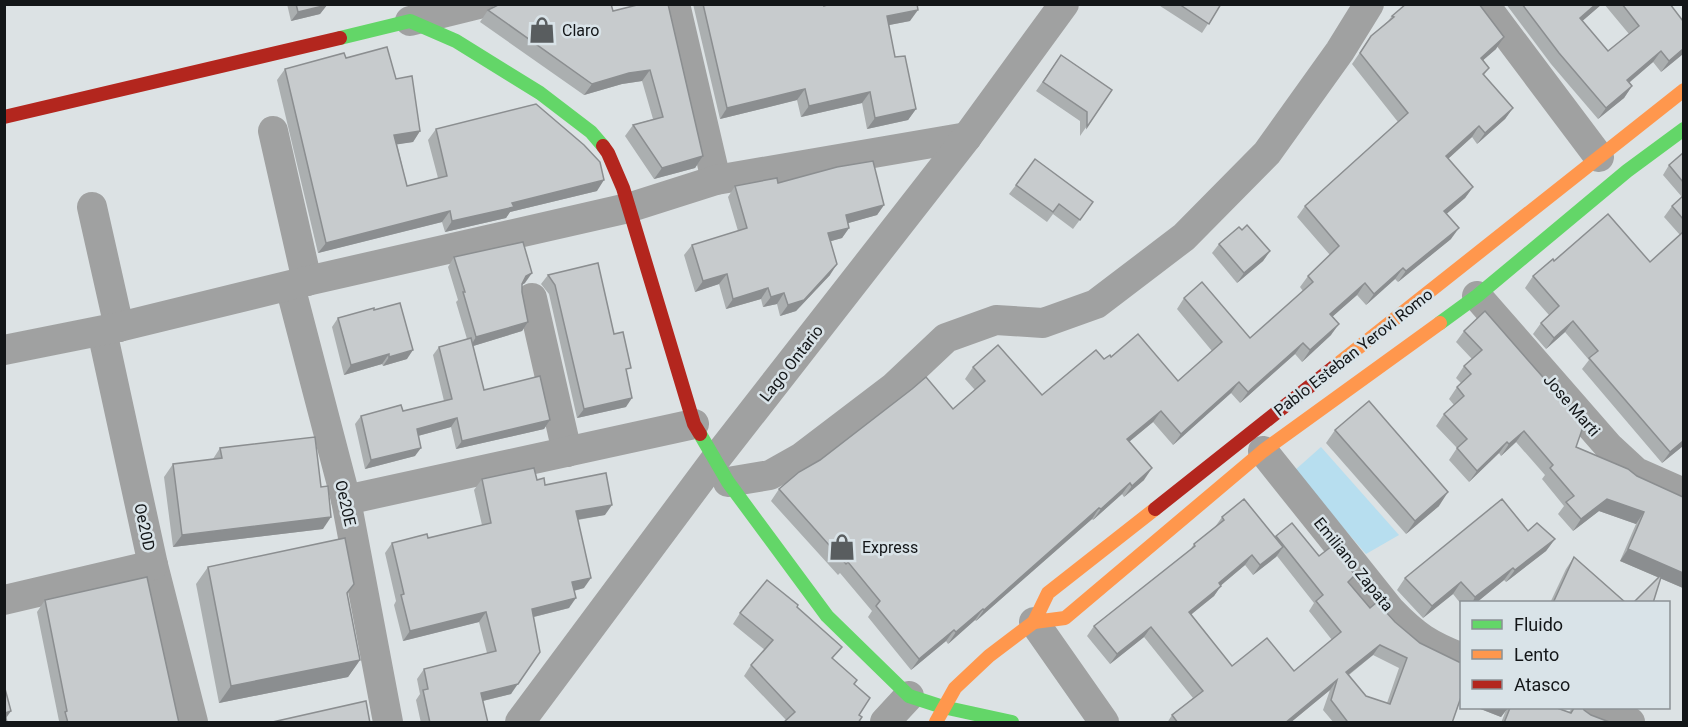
<svg xmlns="http://www.w3.org/2000/svg" width="1688" height="727" font-family="Roboto,sans-serif">
<style>
.green{fill:#b7deef}
.lines{fill:none;stroke-linecap:round;stroke-linejoin:round}
.street{stroke:#a0a1a1;stroke-width:30}
.fast{stroke:#63d668;stroke-width:14}
.slow{stroke:#ff974d;stroke-width:14}
.jam{stroke:#b3261e;stroke-width:14}
.wall{fill:#abafb0;fill-rule:evenodd}
.shaded-wall{fill:#8b8e90}
.building{fill:#c7cbcd;stroke:#8b8e90;stroke-width:1.5;fill-rule:evenodd}
.labels{text-anchor:middle;stroke-width:5;stroke-linejoin:round;paint-order:stroke}
.poi-label{font-size:16px;fill:#131618;stroke:#d9e3e8;text-anchor:start}
.street-label{font-size:16px;fill:#131618;stroke:#d9e3e8}
</style>
<rect width="100%" height="100%" fill="#dce2e4"/>
<path class="green" d="M1321 447 1399 535 1366 554 1294 471Z"/>
<g class="lines">
<g class="street">
<path d="M675 4 716 180"/>
<path d="M1484 4 1599 157"/>
<path d="M410 21 479 4"/>
<path d="M273 131 307 281"/>
<path d="M92 207 119 327"/>
<path d="M290 286 346 500 388 722"/>
<path d="M1477 296 1609 447 1636 472 1684 493"/>
<path d="M532 298 567 452"/>
<path d="M102 331 153 565 193 722"/>
<path d="M4 350 119 327 307 281 628 208 716 180 967 137"/>
<path d="M1263 451 1391 611C1415 636 1429 645 1462 658"/>
<path d="M728 482 770 475 802 457 894 387 946 338 996 320 1043 323 1096 304 1184 237 1267 153 1340 51 1369 4"/>
<path d="M346 500 694 424"/>
<path d="M4 600 153 565"/>
<path d="M1034 622 1104 722"/>
<path d="M1591 708 1630 722"/>
<path d="M520 722 715 460 967 137 1064 4"/>
<path d="M885 722 909 696"/>
</g>
<g class="fast">
<path d="M340 38 410 21 456 41 540 93 591 132 603 146"/>
<path d="M1440 323 1477 296 1627 171 1684 129"/>
<path d="M700 434 728 482 827 616 909 696 943 707 1012 722"/>
</g>
<g class="slow">
<path d="M1334 367 1684 90"/>
<path d="M1034 622 1065 618 1263 451 1440 323"/>
<path d="M936 722 955 688 989 656 1034 622 1048 593 1155 509"/>
</g>
<g class="jam">
<path d="M4 117 340 38"/>
<path d="M603 146 608 153 623 188 694 424 700 434"/>
<path d="M1155 509 1334 367"/>
</g>
</g>
<g class="wall">
<path d="M287 4H327V5L320 14 291 21Z"/>
<path d="M641 4 703 156 695 168 654 179 625 136 633 125 653 119 642 81 622 84 584 95 480 22 488 10 613 11Z"/>
<path d="M693 4H824V6L910 21 889 25 895 57 916 109 908 120 867 129 862 103 801 117 797 100 720 119Z"/>
<path d="M1157 4H1221L1202 33Z"/>
<path d="M1506 4H1602L1582 21 1608 51 1629 34 1604 4H1670L1683 54 1661 72 1653 62 1629 83 1632 86 1624 98 1598 119 1551 64Z"/>
<path d="M1392 16 1496 49 1483 60 1489 68 1484 75 1513 108 1505 119 1477 144 1472 137 1448 159 1473 187 1465 198 1446 214 1451 239 1398 282 1395 279 1366 305 1357 295 1333 316 1331 335 1302 362 1295 354 1240 403 1231 393 1173 445 1153 422 1129 442 1144 480 1124 497 1122 494 1093 520 1092 519 976 621 975 620 948 644 946 641 911 670 868 617 872 611 840 573 838 575 771 501 779 489 953 409 975 390 965 379 973 367 1042 395 1104 359 1111 357 1178 381 1212 351 1177 309 1184 298 1250 338 1303 291 1300 287 1308 276 1330 255 1297 217 1305 206 1398 122 1352 64 1371 36 1388 21Z"/>
<path d="M1061 55 1112 90 1080 136V121L1036 91Z"/>
<path d="M346 58 396 79 420 131 413 142 397 144 407 186 438 178 428 140 436 129 597 191 510 212 506 218 445 232 442 222 318 253 277 80 285 69Z"/>
<path d="M1683 153V446L1662 463 1582 369 1589 360 1565 332 1546 349 1533 334 1541 323 1549 315 1525 288 1533 276 1554 261 1650 262 1680 235 1664 217 1672 206 1682 197 1663 175 1669 165Z"/>
<path d="M778 183 884 205 877 215 848 223 849 228 842 238 831 241 830 275 796 311 780 316 777 304 763 307 761 299 726 309 719 284 695 292 684 255 692 245 738 231 728 197 735 186Z"/>
<path d="M1016 185 1093 202 1073 229 1053 214 1047 222 1009 194Z"/>
<path d="M1242 230 1270 251 1263 261 1237 283 1212 253 1219 244Z"/>
<path d="M454 257 525 283 522 285V292L528 322 522 331 473 346 484 390 550 420 544 429 456 449 451 427 418 436 415 456 365 469 355 424 361 416 403 411 444 401 433 355 439 347 467 339 456 302 458 300 448 267Z"/>
<path d="M548 275 614 334 626 407 577 418 549 294 541 284Z"/>
<path d="M374 310 407 359 383 366 382 364 344 375 332 327 338 318Z"/>
<path d="M1464 331 1576 447 1637 476 1683 497V588L1620 561 1636 524 1599 511 1573 531 1558 514 1564 506 1542 479 1545 475 1516 442 1501 456 1499 453 1469 482 1449 460 1457 448 1436 426 1444 414 1454 405 1449 399 1457 387 1461 383 1456 378 1464 366 1472 359 1456 342Z"/>
<path d="M1335 430 1439 506 1406 534 1326 443Z"/>
<path d="M220 448 323 529 173 547 164 477 173 464 213 459Z"/>
<path d="M482 479 537 480 605 515 578 520 584 588 574 591 569 608 534 617 511 694 483 701 488 723H421L416 700 420 694 417 679 424 669 487 653 479 622 403 641 394 605 396 601 385 553 392 543 428 538 482 525 474 490Z"/>
<path d="M1222 517 1275 538 1276 536 1319 556 1349 583 1370 608 1460 700 1452 723H1334L1323 710 1330 690 1290 723H1167L1172 715 1193 698 1144 637 1110 664 1087 636 1094 626 1190 550 1194 544 1215 527ZM1277 556 1314 603 1309 611 1332 640 1294 671 1232 666 1191 614 1214 596 1221 585 1245 565 1253 575ZM1373 655 1399 668 1387 703 1366 696 1349 675Z"/>
<path d="M1528 531 1555 539 1546 551 1506 582 1504 580 1476 603H1461V604L1453 594 1423 618 1397 590 1405 578Z"/>
<path d="M1574 557 1626 603H1550L1566 569Z"/>
<path d="M208 567 354 584 347 594 360 660 348 677 219 703 196 584Z"/>
<path d="M45 600 179 723H57L59 721 37 612Z"/>
<path d="M797 607 833 659 854 684 859 715 786 720 744 676 751 665 765 650 733 624 740 613Z"/>
<path d="M1478 708H1557L1569 712 1572 708H1583L1584 710 1591 715 1612 723H1501L1506 710 1501 717Z"/>
</g>
<g class="shaded-wall">
<path d="M1596 4H1602L1572 30 1580 18Z"/>
<path d="M327 5 320 14 291 21 298 12Z"/>
<path d="M918 10 910 21 879 27 887 16Z"/>
<path d="M1504 37 1496 49 1473 69 1481 58Z"/>
<path d="M1683 49V54L1661 72 1669 61Z"/>
<path d="M1661 51 1653 62 1619 91 1627 80Z"/>
<path d="M650 70 642 81 622 84 584 95 592 84 629 73Z"/>
<path d="M1632 86 1624 98 1598 119 1606 108Z"/>
<path d="M805 89 797 100 720 119 727 108Z"/>
<path d="M870 92 862 103 801 117 809 106Z"/>
<path d="M1513 108 1505 119 1477 144 1485 133Z"/>
<path d="M916 109 908 120 867 129 875 118Z"/>
<path d="M1479 126 1472 137 1438 168 1446 156Z"/>
<path d="M420 131 413 142 387 146 394 135Z"/>
<path d="M703 156 695 168 654 179 662 168Z"/>
<path d="M604 180 597 191 510 212 506 218 445 232 452 221 512 203Z"/>
<path d="M1473 187 1465 198 1436 223 1444 211Z"/>
<path d="M884 205 877 215 838 226 846 215Z"/>
<path d="M450 211 442 222 318 253 326 243Z"/>
<path d="M849 228 842 238 821 244 828 233Z"/>
<path d="M1459 228 1451 239 1398 282 1406 271Z"/>
<path d="M1270 251 1263 261 1237 283 1244 273Z"/>
<path d="M837 264 830 275 796 311 780 316 788 305Z"/>
<path d="M1403 268 1395 279 1366 305 1374 294Z"/>
<path d="M532 273 525 283 520 286 526 276Z"/>
<path d="M727 274 719 284 695 292 703 281Z"/>
<path d="M1365 283 1357 295 1323 325 1330 314Z"/>
<path d="M768 288 761 299 726 309 733 299Z"/>
<path d="M784 293 777 304 763 307 771 297Z"/>
<path d="M1573 321 1565 332 1546 349 1554 338Z"/>
<path d="M528 322 522 331 470 347 476 337Z"/>
<path d="M1339 324 1331 335 1302 362 1310 350Z"/>
<path d="M1303 343 1295 354 1240 403 1248 392Z"/>
<path d="M413 350 407 359 383 366 389 357Z"/>
<path d="M389 354 382 364 344 375 351 365Z"/>
<path d="M1239 382 1231 393 1173 445 1181 434Z"/>
<path d="M632 398 626 407 577 418 584 409Z"/>
<path d="M1161 411 1153 422 1119 450 1127 439Z"/>
<path d="M457 418 451 427 410 438 417 429Z"/>
<path d="M550 420 544 429 456 449 462 441Z"/>
<path d="M1524 431 1516 442 1501 456 1509 444Z"/>
<path d="M1683 441V446L1662 463 1670 452Z"/>
<path d="M1507 442 1499 453 1469 482 1477 471Z"/>
<path d="M421 448 415 456 365 469 371 460Z"/>
<path d="M1152 468 1144 480 1124 497 1132 486Z"/>
<path d="M1130 483 1122 494 1093 520 1101 509Z"/>
<path d="M1448 492 1439 506 1406 534 1415 521Z"/>
<path d="M1607 499 1644 512 1636 524 1599 511 1573 531 1581 519Z"/>
<path d="M612 505 605 515 569 521 576 511Z"/>
<path d="M1099 508 1092 519 976 621 984 610Z"/>
<path d="M331 517 323 529 173 547 182 535Z"/>
<path d="M1555 539 1546 551 1506 582 1515 570Z"/>
<path d="M1283 547 1276 557 1253 575 1260 565Z"/>
<path d="M1628 549 1683 573V588L1620 561Z"/>
<path d="M1252 555 1245 565 1212 593 1219 583Z"/>
<path d="M1513 568 1504 580 1476 603H1472L1475 597Z"/>
<path d="M591 578 584 588 565 593 572 582Z"/>
<path d="M1461 582 1453 594 1423 618 1432 606Z"/>
<path d="M1221 586 1214 596 1182 622 1189 612Z"/>
<path d="M576 598 569 608 525 619 532 609Z"/>
<path d="M983 609 975 620 948 644 956 632Z"/>
<path d="M486 612 479 622 403 641 410 631Z"/>
<path d="M1151 627 1144 637 1110 664 1117 654Z"/>
<path d="M954 630 946 641 911 670 919 659Z"/>
<path d="M1380 645 1373 655 1339 682 1346 672Z"/>
<path d="M360 660 348 677 219 703 231 686Z"/>
<path d="M533 662 511 694 474 703 481 693Z"/>
<path d="M1337 680 1330 690 1290 723H1285Z"/>
<path d="M1478 708H1508L1501 717Z"/>
<path d="M11 711 4 721V713Z"/>
</g>
<g class="building">
<path d="M296 4H327V5L298 12Z"/>
<path d="M500 4H611L613 11 641 4H668L703 156 662 168 633 125 663 117 650 70 629 73 592 84 488 10Z"/>
<path d="M703 4H824V6L830 4H917L918 10 887 16 895 57 905 56 916 109 875 118 870 92 809 106 805 89 727 108Z"/>
<path d="M1179 4H1221L1209 24Z"/>
<path d="M1406 4H1479L1504 37 1481 58 1489 68 1483 74 1513 108 1485 133 1479 126 1446 156 1473 187 1444 211 1459 228 1406 271 1403 268 1374 294 1365 283 1330 314 1339 324 1310 350 1303 343 1248 392 1239 382 1181 434 1161 411 1127 439 1152 468 1132 486 1130 483 1101 509 1099 508 984 610 983 609 956 632 954 630 919 659 876 606 880 601 848 562 846 564 779 489 799 472 820 460 912 389 926 377 953 409 985 381 973 367 998 345 1042 395 1096 350 1104 359 1110 355 1111 357 1138 334 1178 381 1222 342 1184 298 1202 282 1250 338 1313 282 1308 276 1339 246 1305 206 1408 113 1360 53 1371 36 1394 17 1392 16Z"/>
<path d="M1522 4H1596L1580 18 1608 51 1639 26 1622 4H1670L1683 21V49L1669 61 1661 51 1627 80 1632 86 1606 108 1559 53Z"/>
<path d="M387 47 396 79 412 76 420 131 394 135 407 186 447 176 436 129 536 104 584 145 600 162 604 180 512 203 514 207 452 221 450 211 326 243 285 69 344 53 346 58Z"/>
<path d="M1061 55 1112 90 1087 127V112L1043 82Z"/>
<path d="M1683 153V182L1669 165Z"/>
<path d="M1035 159 1093 202 1080 220 1059 204 1053 212 1016 185Z"/>
<path d="M873 161 884 205 846 215 849 228 828 233 837 264 804 300 788 305 784 293 771 297 768 288 733 299 727 274 703 281 692 245 747 228 735 186 777 178 778 183 837 167Z"/>
<path d="M1683 196V219L1672 206Z"/>
<path d="M1608 214 1650 262 1683 232V441L1670 452 1589 358 1598 351 1573 321 1554 338 1541 323 1559 306 1533 276 1553 259 1554 261Z"/>
<path d="M1247 225 1270 251 1244 273 1219 244 1239 227 1242 230Z"/>
<path d="M523 242 532 273 526 276 522 284V292L528 322 476 337 463 292H465L454 257Z"/>
<path d="M598 263 614 334 623 332 631 368 626 369 632 398 584 409 555 285 548 275Z"/>
<path d="M400 303 413 350 389 357V354L351 365 338 318 374 308V310Z"/>
<path d="M1485 311 1584 424 1576 447 1628 469 1637 476 1683 497V573L1628 549 1644 512 1607 499 1581 519 1566 502 1574 496 1550 468 1553 465 1524 431 1509 444 1507 442 1477 471 1457 448 1467 439 1444 414 1464 396 1457 387 1471 374 1464 366 1482 350 1464 331Z"/>
<path d="M471 338 484 390 540 376 550 420 462 441 457 418 417 429 421 448 371 460 361 416 401 405 403 411 452 399 439 347Z"/>
<path d="M1369 401 1448 492 1415 521 1335 430Z"/>
<path d="M315 437 321 487 328 486 331 517 182 535 173 464 222 458 220 448Z"/>
<path d="M534 468 537 480 544 478 545 485 606 473 612 505 576 511 591 578 572 582 576 598 532 609 540 652 518 684 481 693 488 723H430L423 690 428 689 424 669 496 651 486 612 410 631 401 595 404 594 392 543 427 534 428 538 491 523 482 479Z"/>
<path d="M1244 499 1283 547 1260 565 1252 555 1219 583 1221 586 1189 612 1232 666 1267 638 1294 671 1341 632 1316 601 1323 595 1276 536 1292 523 1319 556 1332 546 1355 575 1348 582 1370 608 1377 602 1395 622 1420 643 1461 663V697L1452 723H1347V721L1331 700 1337 680 1285 723H1178L1172 715 1203 691 1151 627 1117 654 1094 626 1195 546 1194 544 1224 520 1222 517ZM1380 645 1407 658 1390 704 1366 696 1346 672Z"/>
<path d="M1502 499 1528 531 1537 523 1555 539 1515 570 1513 568 1475 597 1461 582 1432 606 1405 578Z"/>
<path d="M345 538 354 584 347 593 360 660 231 686 208 567Z"/>
<path d="M1574 557 1626 603H1553Z"/>
<path d="M1662 574 1653 603H1633Z"/>
<path d="M147 577 179 723H68L65 712 67 711 45 600Z"/>
<path d="M767 580 798 605 797 607 842 647 832 658 857 680 854 684 870 698 859 715 862 717 858 723H783L795 712 751 665 773 640 740 613Z"/>
<path d="M4 685 11 711 5 713 7 723H4Z"/>
<path d="M366 701 370 723H268Z"/>
<path d="M1510 708H1557L1571 713 1574 708H1583L1584 710 1591 715 1612 723H1504Z"/>
</g>
<defs>
<symbol id="shop-bare" viewBox="-9 -9 18 18"><path d="M-5-2.5h2.3a2.7 3.5 0 0 1 5.4 0H5L5.5 6h-11ZM-1.5-2.5h3a1.5 2.3 0 0 0-3 0Z" fill="#595d5f" stroke="#d9e3e8" stroke-width="2.5" paint-order="stroke"/></symbol>
</defs>
<g fill-rule="evenodd">
<use href="#shop-bare" x="523" y="11" width="38" height="38"/>
<use href="#shop-bare" x="823" y="528" width="38" height="38"/>
</g>
<g class="labels">
<g class="poi-label">
<text x="562" y="36">Claro</text>
<text x="862" y="553">Express</text>
</g>
<g class="street-label">
<text transform="translate(1353 352) rotate(-38)" y="6">Pablo Esteban Yerovi Romo</text>
<text transform="translate(791 363) rotate(-52)" y="6">Lago Ontario</text>
<text transform="translate(1572 405) rotate(49)" y="6">Jose Marti</text>
<text transform="translate(346 503) rotate(77)" y="6">Oe20E</text>
<text transform="translate(145 527) rotate(78)" y="6">Oe20D</text>
<text transform="translate(1354 564) rotate(51)" y="6">Emiliano Zapata</text>
</g>
</g>
<rect width="1688" height="727" fill="none" stroke="#131618" stroke-width="12"/>
<rect x="1460" y="601" width="210" height="108" fill="#d9e3e8" stroke="#8a9195" stroke-width="1.5"/>
<rect x="1472" y="620" width="30" height="9" fill="#63d668" stroke="#8a9195" stroke-width="1.5"/>
<text x="1514" y="631" font-size="18" fill="#131618">Fluido</text>
<rect x="1472" y="650" width="30" height="9" fill="#ff974d" stroke="#8a9195" stroke-width="1.5"/>
<text x="1514" y="661" font-size="18" fill="#131618">Lento</text>
<rect x="1472" y="680" width="30" height="9" fill="#b3261e" stroke="#8a9195" stroke-width="1.5"/>
<text x="1514" y="691" font-size="18" fill="#131618">Atasco</text>
</svg>
